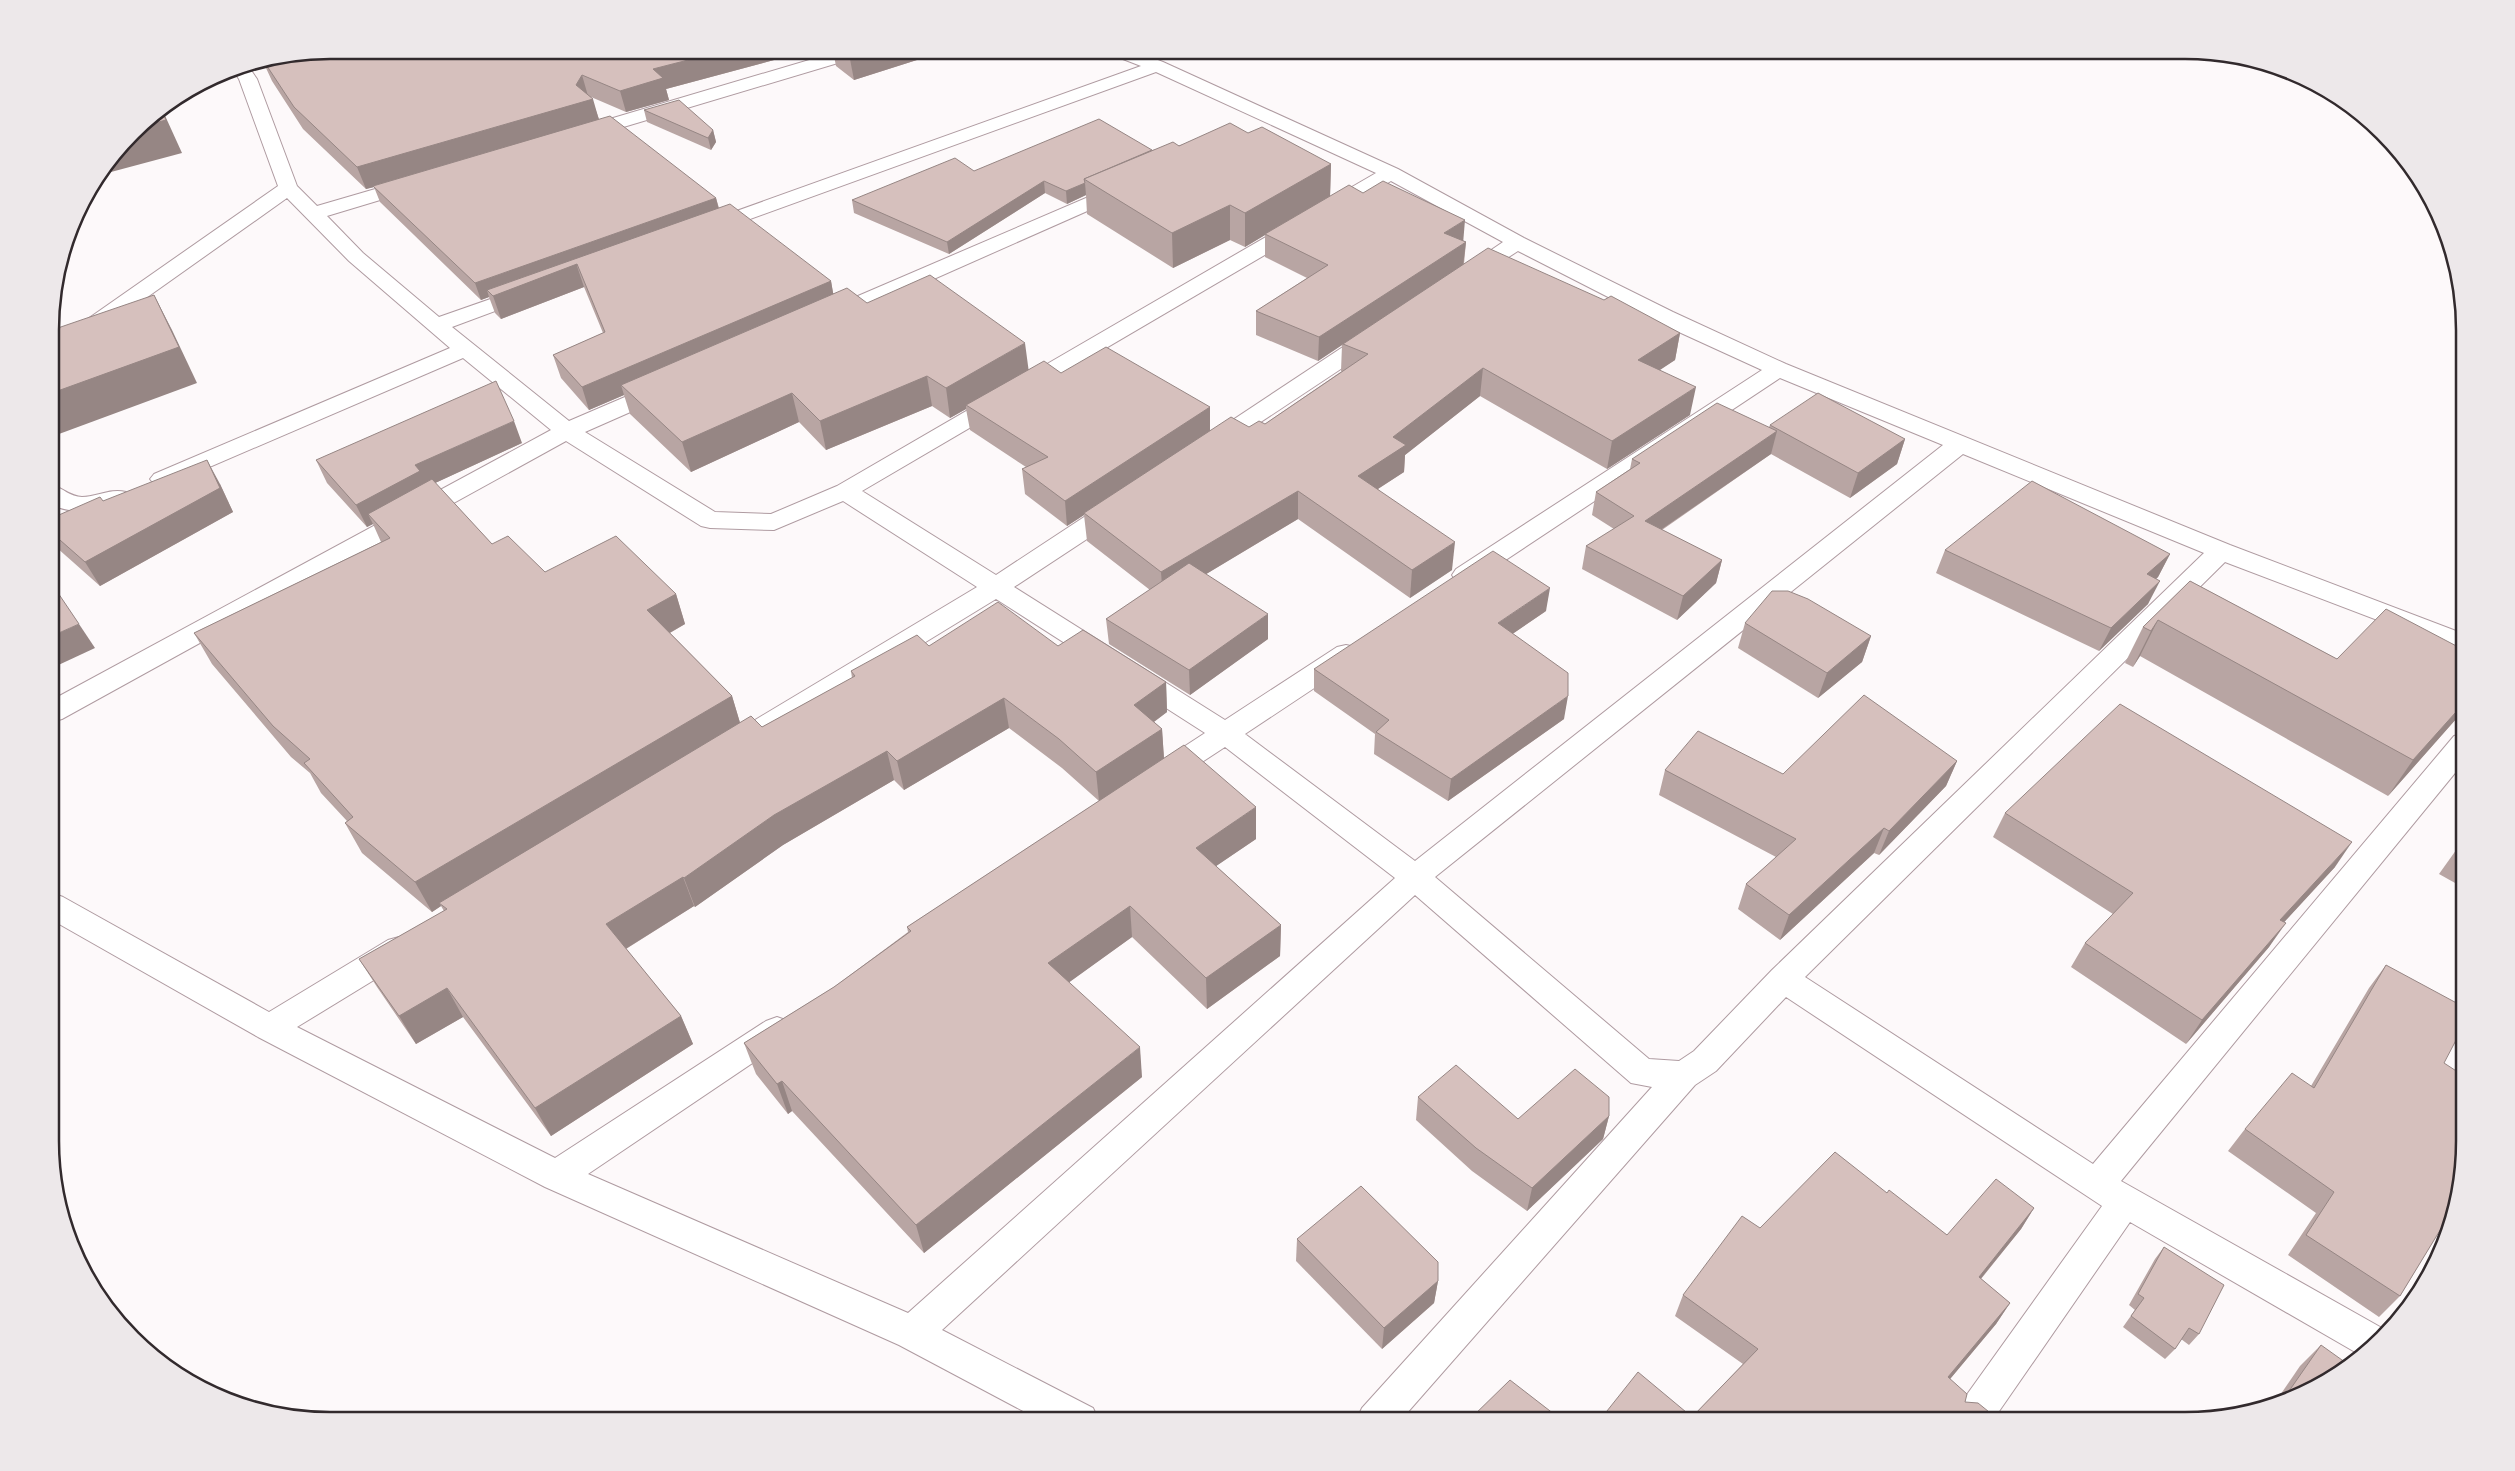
<svg xmlns="http://www.w3.org/2000/svg" width="2515" height="1471" font-family="Inter,sans-serif">
<style>
.lines{fill:none;stroke-linecap:round;stroke-linejoin:round}
.minor-casing{stroke:#af9ba1;stroke-width:2}
.minor{fill:#fff;fill-rule:evenodd}
.wall{fill:#b8a5a3}
.shaded-wall{fill:#968684}
.building{fill:#d6c0bd;stroke:#968684}
.rim{fill:none;stroke:#322a2d;stroke-width:2.5}
</style>
<rect width="100%" height="100%" fill="#fdf9fa"/>
<g class="lines">
<defs>
<g id="minor">
<path d="M843 50H871L868 54 590 137H576L574 133 576 129Z"/>
<path d="M1107 50H1132L1163 62 1398 169 1524 238 1673 312 1786 364 2230 545 2464 634V653L2225 562 1805 977 2093 1164 2454 736 2464 733V762L2121 1181 2389 1332 2383 1339 2362 1356 2130 1222 1993 1420H1953L1958 1407 2102 1206 1786 997 1716 1071 1695 1085 1400 1421H1356L1362 1408 1652 1087 1631 1083 1415 895 942 1330 1093 1408 1099 1421H1042L899 1345 545 1187 258 1037 52 920V893L63 897 269 1012 388 940 399 937 410 940 414 949 410 958 297 1027 555 1158 766 1021 777 1017 788 1021 793 1030 788 1039 588 1174 908 1313 1395 878 1225 747 1173 781 1163 784 1153 781 1149 774 1153 767 1205 733 996 599 775 734 765 737 755 734 751 727 755 720 977 587 843 501 774 530 710 528 701 526 566 441 62 719 52 722V700L551 430 463 358 170 484 162 487 154 484 150 479 154 474 450 348 349 261 287 198 60 359 52 361V344L278 186 239 79 232 69 248 66 257 79 297 186 317 206 413 178 420 180 423 184 420 188 327 216 363 253 439 317 519 289 526 287 533 289 537 293 533 297 452 327 569 421 653 385 661 383 669 385 672 390 669 395 585 432 715 512 771 514 837 486 1376 173 1156 72 717 231 710 233 703 231 700 227 703 223 1141 66 1110 54ZM1391 181 1503 242 1462 270 1459 274 1462 278 1469 280 1476 278 1518 251 1657 322 1762 370 1456 569 1452 575 1456 581 1465 583 1474 581 1780 378 1943 445 1415 861 1245 734 1355 661 1359 654 1355 647 1346 645 1337 647 1225 720 1014 587 1125 514 1128 508 1125 502 1116 500 1107 502 996 575 862 491ZM1963 454 2204 553 1772 970 1694 1051 1679 1061 1649 1059 1435 877Z"/>
<path d="M1121 183 1128 185 1131 189 1128 193 839 321 831 322 823 321 820 316 823 311Z"/>
<path d="M1372 331 1380 333 1383 338 1380 343 1220 449 1212 451 1204 449 1200 444 1204 439 1364 333Z"/>
<path d="M52 485C63 488 70 497 82 497 97 497 110 488 126 492L129 497C117 516 71 514 52 505Z"/>
</g>
</defs>
<use href="#minor" class="minor-casing"/>
<use href="#minor" class="minor"/>
</g>
<g class="wall">
<path d="M329 50H811L666 89 669 100 626 112 591 97 599 119 716 198 719 208 831 281 833 293 867 303 1028 369 1061 373 1210 407V430L1249 427 1265 424 1342 371H1341L1342 345 1318 361 1256 335V311L1307 278 1265 257V235L1245 247 1230 240 1173 268 1087 214 1086 195 1067 204 1045 193 949 254 854 213 852 200 974 171 1152 150 1248 133 1331 164 1330 196 1363 193 1466 242 1464 264 1680 333 1675 360 1659 370 1690 415 1607 469 1480 396 1405 455 1404 472 1378 489 1452 570 1410 598 1298 519 1206 574 1268 639 1190 695 1109 644 1106 619 1150 590 1087 541 1084 515 1067 526 1025 494 1022 469 1026 467 970 430 966 409 950 418 932 406 826 450 799 422 691 472 630 414 624 395 589 410 561 378 553 355 603 333 584 287 501 319 495 313 489 297 481 300 380 202 374 187 366 189 303 129 272 81 266 68H263L260 64Z"/>
<path d="M816 50H919L920 59 854 80 836 66 833 51 822 54Z"/>
<path d="M644 110 713 130 716 142 711 150 647 122Z"/>
<path d="M1770 425 1905 439 1897 464 1850 498 1771 454 1662 530 1722 560 1716 583 1677 620 1582 569 1586 546 1614 529 1592 515 1596 492 1630 469 1632 459 1769 427Z"/>
<path d="M522 443 435 483 492 544 545 572 676 594 685 624 670 633 732 696 740 723 762 727 852 678 851 671 929 646H1058L1166 682 1167 712 1154 722 1162 729 1164 759 1256 839 1216 866 1281 925 1280 956 1207 1009 1132 937 1069 982 1142 1077 924 1253 792 1111 788 1114 756 1074 744 1043 834 987 908 932 907 927 1099 801 1062 768 1009 728 904 790 894 780 783 845 695 907 694 906 626 949 681 1016 693 1044 551 1136 463 1017 416 1044 377 987 359 959 444 911 441 906 432 912 362 853 345 823 347 821 321 793 310 773 291 757 212 664 194 633 381 542 373 524 367 527 327 483 316 460Z"/>
<path d="M220 484 233 512 100 586 56 547 52 541V518L103 501Z"/>
<path d="M1945 550 2170 554 2158 577 2156 579 2148 604 2099 651 1936 573Z"/>
<path d="M2190 581 2337 659 2464 650V710L2388 796 2140 656 2133 667 2125 663 2143 627Z"/>
<path d="M1546 611 1512 634 1564 719 1448 801 1374 754 1375 734 1314 691V669Z"/>
<path d="M1745 623 1871 636 1862 662 1818 698 1738 648Z"/>
<path d="M1957 761 1946 786 1879 855 1874 853 1780 940 1738 909 1746 884 1776 857 1659 795 1665 770 1783 774Z"/>
<path d="M2005 813 2335 867 2284 922 2269 947 2186 1044 2071 967 2085 943 2113 914 1993 837Z"/>
<path d="M2464 839V888L2439 874Z"/>
<path d="M2386 965 2444 1063 2442 1227 2400 1296 2379 1317 2288 1255 2316 1213 2228 1151 2245 1129 2311 1086 2369 988Z"/>
<path d="M1418 1097 1518 1119 1609 1116 1603 1139 1527 1211 1472 1171 1416 1120Z"/>
<path d="M1887 1193 1947 1235 2034 1208 2021 1229 1981 1279 2010 1303 1996 1324 1950 1379 1965 1402 1692 1417 1743 1364 1675 1316 1683 1295 1760 1228Z"/>
<path d="M1297 1239 1438 1281 1434 1303 1382 1349 1296 1261Z"/>
<path d="M2164 1247 2199 1334 2189 1345 2181 1339 2175 1349 2165 1359 2123 1327 2135 1310 2129 1305 2155 1259Z"/>
<path d="M2321 1345 2326 1383 2275 1406 2272 1407 2300 1366Z"/>
</g>
<g class="shaded-wall">
<path d="M727 50H811L666 89 669 100 626 112 620 91 653 69Z"/>
<path d="M821 50H833V51L822 54Z"/>
<path d="M878 50H919L920 59 854 80 850 59Z"/>
<path d="M264 63 266 68H263L261 64Z"/>
<path d="M582 75 588 96 593 99 599 120 373 186 374 187 366 189 357 167 576 85Z"/>
<path d="M162 109 182 153 111 172 109 167 140 127Z"/>
<path d="M713 130 716 142 711 150 708 138Z"/>
<path d="M1331 164 1330 198 1265 234V235L1245 247V213Z"/>
<path d="M1044 181 1045 193 949 254 947 242Z"/>
<path d="M1085 183 1086 195 1067 204 1066 191Z"/>
<path d="M716 198 720 214 577 266 584 287 501 319 493 296 487 290 489 297 481 300 475 283Z"/>
<path d="M1230 205V240L1173 268 1172 233Z"/>
<path d="M1465 220 1463 244 1444 233Z"/>
<path d="M1466 242 1463 266 1343 344 1342 345 1318 361 1319 337Z"/>
<path d="M831 281 835 304 621 385 624 395 589 410 582 387Z"/>
<path d="M154 295 172 330 197 383 59 434 52 424V393Z"/>
<path d="M1680 333 1675 360 1633 388 1638 360Z"/>
<path d="M1025 343 1029 373 966 405V409L950 418 946 388Z"/>
<path d="M1483 368 1480 396 1405 455 1404 472 1356 503 1358 476 1393 437Z"/>
<path d="M927 376 932 406 826 450 820 421Z"/>
<path d="M1696 387 1690 415 1607 469 1612 441Z"/>
<path d="M792 393 799 422 691 472 682 442Z"/>
<path d="M1210 407V432L1084 513V515L1067 526 1065 501Z"/>
<path d="M514 421 522 443 368 514 373 524 367 527 356 505 415 465Z"/>
<path d="M1777 431 1771 454 1640 544 1645 521Z"/>
<path d="M1905 439 1897 464 1850 498 1858 473Z"/>
<path d="M207 460 220 484 233 512 100 586 85 562Z"/>
<path d="M1298 491V519L1163 600 1161 572Z"/>
<path d="M1455 542 1452 570 1410 598 1412 570Z"/>
<path d="M2170 554 2158 577 2136 598 2147 574Z"/>
<path d="M1722 560 1716 583 1677 620 1683 596Z"/>
<path d="M2160 581 2148 604 2099 651 2111 628Z"/>
<path d="M1550 588 1546 611 1495 646 1498 623Z"/>
<path d="M676 594 685 624 657 640 647 610Z"/>
<path d="M1268 614V639L1190 695 1189 670Z"/>
<path d="M2158 620 2140 656 2133 667 2151 631Z"/>
<path d="M79 624 95 648 52 668V636Z"/>
<path d="M1871 636 1862 662 1818 698 1827 673Z"/>
<path d="M1166 682 1167 712 1136 735 1134 705Z"/>
<path d="M732 696 741 726 439 903 441 906 432 912 415 882Z"/>
<path d="M1568 696 1564 719 1448 801 1451 779Z"/>
<path d="M1004 698 1009 728 904 790 897 761Z"/>
<path d="M2464 703V710L2388 796 2413 760Z"/>
<path d="M1162 729 1164 759 1099 801 1096 772Z"/>
<path d="M887 751 894 780 783 845 695 907 684 878 774 815Z"/>
<path d="M1957 761 1946 786 1879 855 1889 831Z"/>
<path d="M1256 807V839L1197 879 1196 848Z"/>
<path d="M1884 828 1874 853 1780 940 1789 915Z"/>
<path d="M2352 842 2335 867 2264 944 2280 920Z"/>
<path d="M683 877 694 906 619 953 606 924Z"/>
<path d="M1130 906 1132 937 1053 994 1048 963Z"/>
<path d="M2286 923 2269 947 2186 1044 2202 1020Z"/>
<path d="M1281 925 1280 956 1207 1009 1206 978Z"/>
<path d="M447 988 463 1017 416 1044 399 1016Z"/>
<path d="M681 1016 693 1044 551 1136 535 1108Z"/>
<path d="M1140 1047 1142 1077 924 1253 916 1225Z"/>
<path d="M782 1081 792 1111 788 1114 777 1084Z"/>
<path d="M1609 1116 1603 1139 1527 1211 1532 1188Z"/>
<path d="M2034 1208 2021 1229 1965 1298 1979 1277Z"/>
<path d="M1438 1281 1434 1303 1382 1349 1384 1328Z"/>
<path d="M2010 1303 1996 1324 1935 1397 1948 1377Z"/>
</g>
<g class="building">
<path d="M329 50H727L653 69 663 78 620 91 582 75 576 85 593 99 357 167 294 107 265 63Z"/>
<path d="M839 50H878L850 59Z"/>
<path d="M679 100 713 130 708 138 644 110Z"/>
<path d="M161 109 166 120 140 127 145 120Z"/>
<path d="M610 116 716 198 475 283 373 186Z"/>
<path d="M1099 119 1152 150 1084 179 1085 183 1066 191 1044 181 947 242 852 200 955 158 974 171Z"/>
<path d="M1230 123 1248 133 1262 127 1331 164 1245 213 1230 205 1172 233 1084 179 1173 142 1179 146Z"/>
<path d="M1383 181 1465 220 1444 233 1466 242 1319 337 1256 311 1328 265 1265 234 1349 185 1363 193Z"/>
<path d="M730 204 831 281 582 387 553 355 605 332 577 264 493 296 487 290Z"/>
<path d="M1488 248 1604 300 1611 296 1680 333 1638 360 1696 387 1612 441 1483 368 1393 437 1406 445 1358 476 1455 542 1412 570 1298 491 1161 572 1084 513 1231 417 1249 427 1259 421 1265 424 1368 354 1343 344Z"/>
<path d="M930 275 1025 343 946 388 927 376 820 421 792 393 682 442 621 385 847 288 867 303Z"/>
<path d="M154 295 179 347 52 393V330Z"/>
<path d="M1106 347 1210 407 1065 501 1022 469 1048 457 966 405 1044 361 1061 373Z"/>
<path d="M496 381 514 421 415 465 420 471 356 505 316 460Z"/>
<path d="M1818 393 1905 439 1858 473 1770 425Z"/>
<path d="M1717 403 1777 431 1645 521 1722 560 1683 596 1586 546 1634 516 1596 492 1640 463 1632 459Z"/>
<path d="M207 460 220 488 85 562 52 533V518L100 497 103 501Z"/>
<path d="M432 479 492 544 508 536 545 572 616 536 676 594 647 610 732 696 415 882 345 823 353 817 304 763 310 759 273 726 194 633 390 538 368 514Z"/>
<path d="M2032 481 2170 554 2147 574 2160 581 2111 628 1945 550Z"/>
<path d="M1493 551 1550 588 1498 623 1568 673V696L1451 779 1376 732 1389 720 1314 669Z"/>
<path d="M1189 563 1268 614 1189 670 1106 619Z"/>
<path d="M2190 581 2337 659 2386 609 2464 650V703L2413 760 2158 620 2151 631 2143 627Z"/>
<path d="M52 584 79 624 52 636Z"/>
<path d="M1772 591H1788L1808 599 1871 636 1827 673 1745 623Z"/>
<path d="M998 602 1058 646 1083 630 1166 682 1134 705 1162 729 1096 772 1059 739 1004 698 897 761 887 751 774 815 684 878 683 877 606 924 681 1016 535 1108 447 988 399 1016 359 959 447 909 439 903 751 716 762 727 855 676 851 671 917 635 929 646Z"/>
<path d="M1864 695 1957 761 1889 831 1884 828 1789 915 1746 884 1796 839 1665 770 1698 731 1783 774Z"/>
<path d="M2120 704 2352 842 2280 920 2286 923 2202 1020 2085 943 2133 893 2005 813Z"/>
<path d="M1184 745 1256 807 1196 848 1281 925 1206 978 1130 906 1048 963 1140 1047 916 1225 782 1081 777 1084 744 1043 834 987 911 931 907 927Z"/>
<path d="M2464 841V855L2457 851Z"/>
<path d="M2386 965 2464 1007V1025L2444 1063 2464 1076V1160L2455 1209 2442 1227 2400 1296 2306 1235 2334 1192 2245 1129 2292 1073 2314 1088Z"/>
<path d="M1456 1065 1518 1119 1575 1069 1609 1097V1116L1532 1188 1476 1148 1418 1097Z"/>
<path d="M1835 1152 1887 1193 1889 1190 1947 1235 1996 1179 2034 1208 1979 1277 2010 1303 1948 1377 1967 1394 1965 1402 1978 1403 1999 1420 1599 1421 1638 1372 1692 1417 1758 1349 1683 1295 1742 1216 1760 1228Z"/>
<path d="M1361 1186 1438 1262V1281L1384 1328 1297 1239Z"/>
<path d="M2164 1247 2224 1285 2199 1334 2189 1328 2175 1349 2131 1316 2144 1298 2138 1294Z"/>
<path d="M2321 1345 2349 1365 2326 1383 2280 1404Z"/>
<path d="M1510 1380 1563 1421H1468Z"/>
</g>
<path d="M0 0H2515V1471H0ZM330 59H2185A271 271 0 0 1 2456 330V1141A271 271 0 0 1 2185 1412H330A271 271 0 0 1 59 1141V330A271 271 0 0 1 330 59Z" fill="#ede8ea" fill-rule="evenodd"/>
<path class="rim" d="M330 59H2185A271 271 0 0 1 2456 330V1141A271 271 0 0 1 2185 1412H330A271 271 0 0 1 59 1141V330A271 271 0 0 1 330 59Z"/>
</svg>
